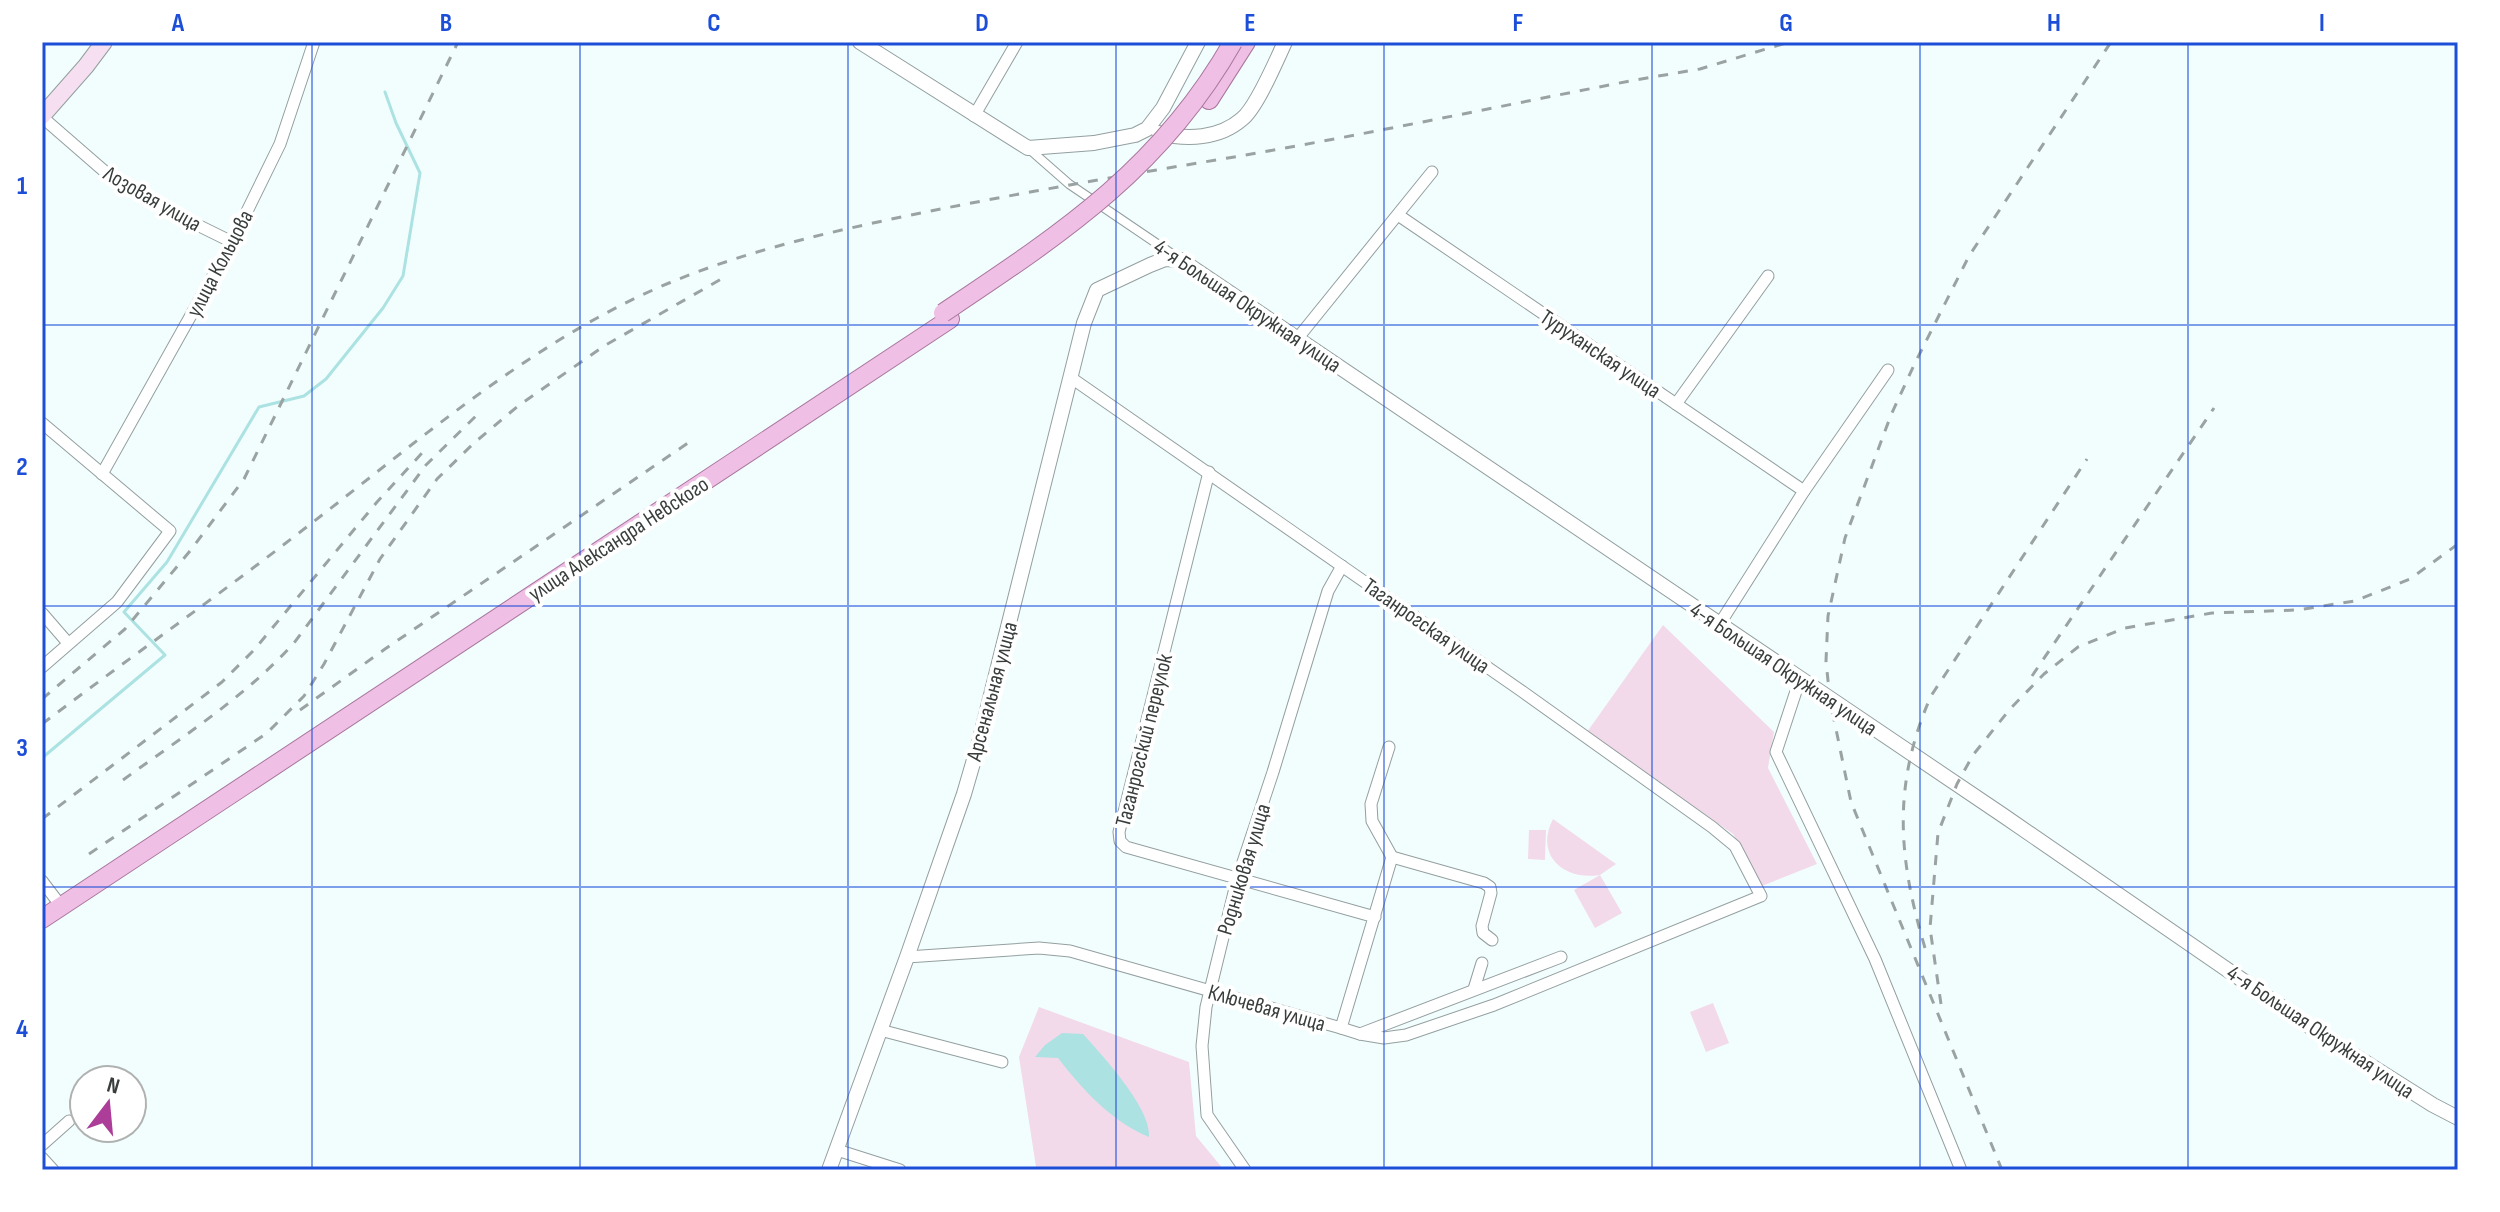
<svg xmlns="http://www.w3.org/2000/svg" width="2500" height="1212" font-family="'Sofia Sans Condensed',sans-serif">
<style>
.green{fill:#f2daeb}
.water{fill:#ace2e2}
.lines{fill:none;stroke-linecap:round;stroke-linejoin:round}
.stream{stroke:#ace2e2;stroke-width:3}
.pedestrian-casing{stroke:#949f9f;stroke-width:10}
.minor-casing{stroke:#949f9f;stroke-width:13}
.tertiary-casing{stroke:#949f9f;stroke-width:16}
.secondary-casing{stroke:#949f9f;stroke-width:18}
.primary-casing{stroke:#a9779e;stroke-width:20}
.pedestrian{stroke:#fff;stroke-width:8}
.minor{stroke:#fff;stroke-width:11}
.tertiary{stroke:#fff;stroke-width:14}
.secondary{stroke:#f7dff2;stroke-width:16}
.primary{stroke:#efbfe5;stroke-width:18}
.rail{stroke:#9aa3a2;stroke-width:3;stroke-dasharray:10 10;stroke-linecap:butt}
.primary-bridge-casing{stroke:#a9779e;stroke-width:20;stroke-linecap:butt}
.primary-bridge{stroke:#efbfe5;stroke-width:18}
.grid{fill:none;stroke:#1d4ed8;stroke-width:2;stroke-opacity:0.55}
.labels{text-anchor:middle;stroke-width:8;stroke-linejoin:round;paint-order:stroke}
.street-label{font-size:22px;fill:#393e3d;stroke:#fff}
.neatline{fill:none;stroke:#1d4ed8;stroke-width:3}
.grid-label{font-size:26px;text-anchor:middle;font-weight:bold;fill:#1d4ed8}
</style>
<rect width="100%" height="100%" fill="#f2fefe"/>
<g class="green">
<path d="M1663 625 1774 732 1768 768 1817 864 1762 886 1733 834 1587 732Z"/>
<path d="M1553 819 1616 864 1600 875 1622 913 1595 928 1574 890 1600 875C1564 881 1534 855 1553 819Z"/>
<path d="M1529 830H1546L1545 860 1528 859Z"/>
<path d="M1713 1003 1729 1043 1706 1052 1690 1012Z"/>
<path d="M1039 1007 1189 1062 1196 1136 1224 1170H1046L1036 1167 1019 1057Z"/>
</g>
<path class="water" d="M1062 1033 1083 1034C1102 1055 1152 1109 1149 1137 1112 1122 1082 1089 1058 1058L1035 1057 1045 1045Z"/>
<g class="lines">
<path class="stream" d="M42 758 165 655 124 612 167 562 259 407 304 396 326 379 383 308 403 276 420 173 396 123 385 92"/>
<defs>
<path id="pedestrian" d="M1028 148 1069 184 1178 258"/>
<g id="minor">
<path d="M974 116 1017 42"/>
<path d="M42 117 111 177 169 211 232 242"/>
<path d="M1398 215 1804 491 1719 625"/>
<path d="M1297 339 1432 172"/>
<path d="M1070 377 1523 692 1712 827 1735 846 1761 896 1494 1005 1406 1035 1384 1038 1360 1034"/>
<path d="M1676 404 1768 276"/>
<path d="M42 423 170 531 117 602 42 667"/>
<path d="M1209 472 1119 832 1120 841 1126 847 1375 917"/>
<path d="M102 474 232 242 280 144 314 42"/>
<path d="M1804 491 1888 370"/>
<path d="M42 613 68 643"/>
<path d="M1800 679 1776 752 1875 959 1961 1170"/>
<path d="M1389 747 1371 804 1372 821 1392 857"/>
<path d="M42 881 61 906"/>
<path d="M907 957 1039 948 1070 951 1341 1028 1392 857 1484 883 1490 887 1491 893 1482 926 1483 933 1492 940"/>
<path d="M1474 989 1482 963"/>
<path d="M1341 1028 1360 1034 1561 957"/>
<path d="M880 1030 1002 1062"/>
<path d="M42 1145 69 1121"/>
<path d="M837 1150 900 1170"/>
<path d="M42 1158 53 1170"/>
<path d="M1245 1170 1207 1115 1202 1046 1206 1007 1237 880 1273 772 1328 591 1342 566"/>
</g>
<g id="tertiary">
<path d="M860 42 1028 148 1094 143 1135 135 1147 129 1163 108 1198 42"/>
<path d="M1159 133C1187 140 1219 139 1242 119 1257 107 1276 61 1285 42"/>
<path d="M829 1170 907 957 964 794 980 739 1084 323 1097 290 1150 265 1165 259 1181 260 2004 816 2322 1035 2433 1105 2458 1118"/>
</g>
<path id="secondary" d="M42 116 86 66 104 42"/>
<g id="primary">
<path d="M1209 100 1246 42"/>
<path d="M42 919 950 319"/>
</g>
</defs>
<use href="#pedestrian" class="pedestrian-casing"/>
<use href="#minor" class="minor-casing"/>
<use href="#tertiary" class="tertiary-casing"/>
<use href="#secondary" class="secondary-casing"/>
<use href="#primary" class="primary-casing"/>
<use href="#pedestrian" class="pedestrian"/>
<use href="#minor" class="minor"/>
<use href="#tertiary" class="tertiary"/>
<use href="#secondary" class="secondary"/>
<use href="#primary" class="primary"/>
<g class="rail">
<path d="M2032 676 2214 408"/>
<path d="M42 699 125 629 190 551 244 479 458 42"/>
<path d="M300 710 385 649 688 443"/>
<path d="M42 724C129 658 218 596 304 529 420 440 533 340 669 283 746 251 825 233 906 216 1013 194 1120 176 1228 158 1364 135 1500 106 1635 80L1700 69 1789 42"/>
<path d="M123 780C182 737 245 697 294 643L426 465 479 413"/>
<path d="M42 819 222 682 254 650 377 502 423 452"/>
<path d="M89 854 267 733 304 696 324 664 380 559 437 479 474 443 518 406 604 346 723 278"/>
<path d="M1925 948C1898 857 1892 785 1931 696L2087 459"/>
<path d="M1941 1004 1930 928 1938 833 1957 784 1973 755 2010 709 2044 674 2078 647 2125 628 2212 613 2297 610 2355 601 2410 579 2458 544"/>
<path d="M2002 1170 1851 802 1830 700 1826 661 1828 616 1845 538 1891 415 1915 363 1969 256 2111 42"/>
</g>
<defs>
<path id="primary-bridge" d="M943 313C1061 234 1161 169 1233 42"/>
</defs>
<use href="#primary-bridge" class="primary-bridge-casing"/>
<use href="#primary-bridge" class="primary-bridge"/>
</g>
<path class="grid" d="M312 42V1170M580 42V1170M848 42V1170M1116 42V1170M1384 42V1170M1652 42V1170M1920 42V1170M2188 42V1170M42 325H2458M42 606H2458M42 887H2458"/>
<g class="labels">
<g class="street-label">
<text transform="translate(153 198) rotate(30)" y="8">Лозовая улица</text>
<text transform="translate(219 263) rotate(-62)" y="8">улица Кольцова</text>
<text transform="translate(1248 305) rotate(34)" y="8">4-я Большая Окружная улица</text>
<text transform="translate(1601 353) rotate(34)" y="8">Туруханская улица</text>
<text transform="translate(618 538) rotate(-33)" y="8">улица Александра Невского</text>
<text transform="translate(1427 625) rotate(35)" y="8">Таганрогская улица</text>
<text transform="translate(1784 668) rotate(34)" y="8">4-я Большая Окружная улица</text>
<text transform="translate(991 691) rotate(-75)" y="8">Арсенальная улица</text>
<text transform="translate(1143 740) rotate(-76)" y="8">Таганрогский переулок</text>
<text transform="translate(1243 869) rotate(-73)" y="8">Родниковая улица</text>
<text transform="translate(1267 1007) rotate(16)" y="8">Ключевая улица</text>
<text transform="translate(2321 1031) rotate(34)" y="8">4-я Большая Окружная улица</text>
</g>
</g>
<rect width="2500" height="1212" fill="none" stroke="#ffffff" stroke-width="88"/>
<g transform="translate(108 1104) rotate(16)"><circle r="38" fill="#ffffff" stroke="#b0b2b1" stroke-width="2"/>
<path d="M0-6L14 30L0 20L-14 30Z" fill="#ac3d99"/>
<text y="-12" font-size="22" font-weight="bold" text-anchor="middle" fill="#393e3d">N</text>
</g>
<rect x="44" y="44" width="2412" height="1124" class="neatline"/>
<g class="grid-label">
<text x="178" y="31">A</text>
<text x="446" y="31">B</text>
<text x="714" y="31">C</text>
<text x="982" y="31">D</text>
<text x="1250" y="31">E</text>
<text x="1518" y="31">F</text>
<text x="1786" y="31">G</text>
<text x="2054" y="31">H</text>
<text x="2322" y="31">I</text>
<text x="22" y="194">1</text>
<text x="22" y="475">2</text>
<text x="22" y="756">3</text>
<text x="22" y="1037">4</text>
</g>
</svg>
